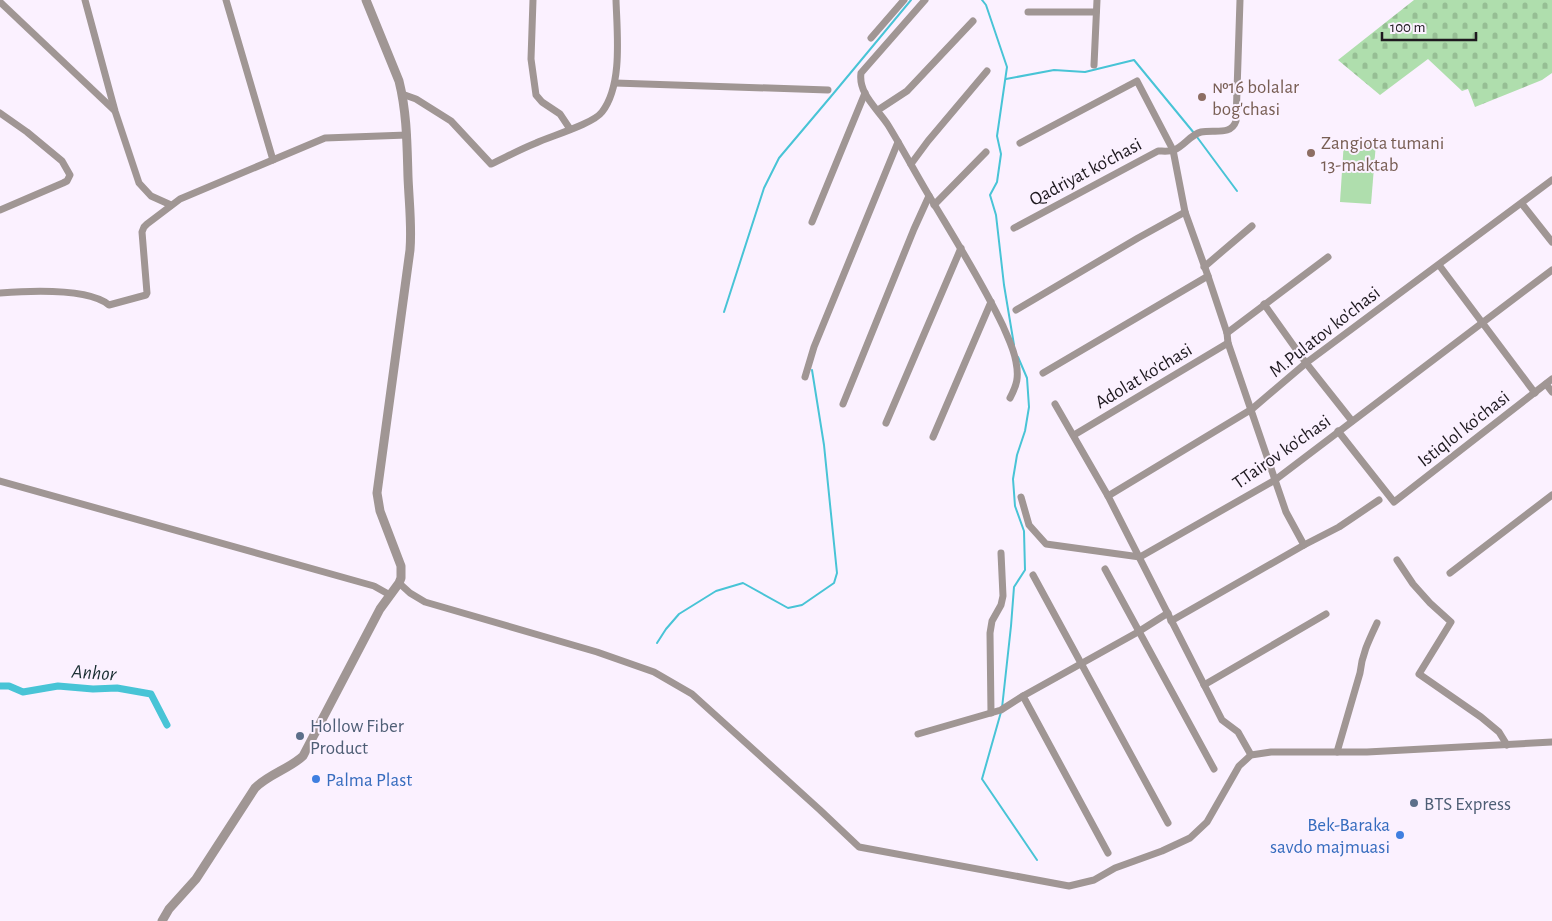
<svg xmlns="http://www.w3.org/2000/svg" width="1552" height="921" font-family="'Alegreya Sans',sans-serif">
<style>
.grass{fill:#afdead}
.cemetery{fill:url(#cemetery-stones)}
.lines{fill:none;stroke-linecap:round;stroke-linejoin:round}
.stream{stroke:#48c4d6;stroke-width:2}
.canal{stroke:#48c4d6;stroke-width:7}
.minor{stroke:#a09694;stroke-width:7}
.tertiary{stroke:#a09694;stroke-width:9}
.education-dot{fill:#8d6e63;stroke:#fbf1ff;stroke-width:2}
.service-dot{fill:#5c6f8a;stroke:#fbf1ff;stroke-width:2}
.shop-dot{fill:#3f7fe0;stroke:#fbf1ff;stroke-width:2}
.labels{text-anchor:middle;stroke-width:4;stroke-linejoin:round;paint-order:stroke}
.education-label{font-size:19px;fill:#785e54;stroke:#fbf1ff;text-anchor:start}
.street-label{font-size:19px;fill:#1e191f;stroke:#fbf1ff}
.service-label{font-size:19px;fill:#4e5e75;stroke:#fbf1ff;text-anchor:start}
.shop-label{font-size:19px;fill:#366cbe;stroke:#fbf1ff;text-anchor:start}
.water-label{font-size:20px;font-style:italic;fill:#182d31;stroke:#fbf1ff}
</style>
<defs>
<pattern id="cemetery-stones" width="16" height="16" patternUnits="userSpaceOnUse" patternTransform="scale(1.25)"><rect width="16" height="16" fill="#afdead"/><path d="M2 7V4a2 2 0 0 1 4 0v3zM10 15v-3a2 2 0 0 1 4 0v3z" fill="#96be94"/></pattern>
</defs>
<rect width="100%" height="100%" fill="#fbf1ff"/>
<path class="grass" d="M1344 141 1376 143 1371 204 1340 202Z"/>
<path class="cemetery" d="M1414 0H1552V73L1542 80 1475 107 1468 89 1462 91 1428 59 1380 95 1338 60Z"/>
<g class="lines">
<g class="stream">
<path d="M982 0 986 5 1007 67 997 136 1001 154 997 182 990 195 996 215 1004 285 1014 345"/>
<path d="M1006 79 1054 70 1085 72 1134 60 1194 133"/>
<path d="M1197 137 1237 191"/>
<path d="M724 312 764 188 779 158 833 94 911 0"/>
<path d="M657 643 666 629 679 614 716 591 743 583 788 608 802 605 834 583 837 573 824 445 812 370"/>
<path d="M1002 708 1011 626 1014 587 1025 570 1024 531 1015 506 1013 479 1017 455 1025 431 1029 407 1027 378 1018 357"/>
<path d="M1001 712 982 779 1037 860"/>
</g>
<path class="canal" d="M0 686H9L23 692 58 686 93 689 117 688 151 694 167 725"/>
<g class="minor">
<path d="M85 0 115 111 139 183 151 196 171 205"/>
<path d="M226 0 273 160"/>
<path d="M533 0 531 59 536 95 542 102 560 114 570 129"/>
<path d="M925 0 861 73C858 94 878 109 888 125 904 151 918 178 934 204 958 244 983 284 1003 326 1008 338 1014 349 1016 362 1019 377 1017 385 1010 398"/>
<path d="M0 2 114 110"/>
<path d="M1028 12H1096"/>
<path d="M871 38 904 0"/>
<path d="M1094 65 1097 0"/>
<path d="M615 83 828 90"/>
<path d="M402 94 416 99 451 121 491 164C506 157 521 149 536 143 551 136 593 124 602 112 623 85 617 33 616 0"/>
<path d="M878 110 907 91 973 21"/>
<path d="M0 113 27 132 62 161 70 175 67 181 63 183 0 210"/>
<path d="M1020 143 1137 81 1173 150 1185 212 1208 276 1227 333 1228 343 1286 512 1304 545 1171 621"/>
<path d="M911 164 928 141 987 71"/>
<path d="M1522 204 1552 242"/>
<path d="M934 205 986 152"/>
<path d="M812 222 865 93"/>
<path d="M1014 228 1158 151C1163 151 1169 152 1174 150 1184 146 1190 135 1201 132 1214 129 1231 136 1236 121L1240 0"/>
<path d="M1439 265 1535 393"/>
<path d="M1204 267 1252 226"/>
<path d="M0 293C27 291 88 288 109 305L146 295 147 293 142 232 144 227 147 224 180 199 325 138 407 135"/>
<path d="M1264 304 1306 363 1352 421"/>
<path d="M1016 310 1138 238 1185 212"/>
<path d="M1227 333 1328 257"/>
<path d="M1043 373 1208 276"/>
<path d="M805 377 814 347 898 142"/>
<path d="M1546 384 1552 392"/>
<path d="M843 404 914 229 929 196"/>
<path d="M1055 404 1108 496 1222 720 1238 732 1251 755"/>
<path d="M886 423 961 248"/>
<path d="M1338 431 1394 502 1552 379"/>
<path d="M1074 435 1228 343"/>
<path d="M933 437 991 302"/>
<path d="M0 481 374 586 390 595"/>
<path d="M1108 496 1252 409 1306 363 1552 180"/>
<path d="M1021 497 1029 525 1046 544 1140 557 1275 480 1552 270"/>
<path d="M1304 545 1339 527 1379 500"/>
<path d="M1397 560 1413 584 1430 603 1451 622 1419 674 1481 717 1499 732 1507 745"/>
<path d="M1105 569 1214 769"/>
<path d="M1450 573 1552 495"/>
<path d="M1033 575 1168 823"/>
<path d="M399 583 410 593 425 602 597 652 654 672 692 694 820 810 859 847 1069 886 1094 880 1115 868 1162 851 1190 838 1207 822 1239 766 1251 755 1271 752H1367L1552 742"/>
<path d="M1204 685 1326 614"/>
<path d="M991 713 990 633 992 621 1001 605 1003 596 1001 553"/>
<path d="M918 734 1001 710 1023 696"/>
<path d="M1337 752 1360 673C1362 654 1369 640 1377 623"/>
<path d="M1108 853 1023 696 1138 632 1168 613"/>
</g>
<path class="tertiary" d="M162 921 169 909 196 879 255 788C269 774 289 769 303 756L380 609 399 583 401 578V566L380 511 377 493 410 250C412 226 409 202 408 177 407 145 407 113 399 81L366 0"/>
</g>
<g class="education-dot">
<circle cx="1202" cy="97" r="5"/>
<circle cx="1311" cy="153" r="5"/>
</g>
<g class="service-dot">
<circle cx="300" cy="736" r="5"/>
<circle cx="1414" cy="803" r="5"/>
</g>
<g class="shop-dot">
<circle cx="316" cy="779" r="5"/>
<circle cx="1400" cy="835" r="5"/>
</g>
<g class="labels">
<g class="education-label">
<text x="1212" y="93">№16 bolalar<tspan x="1212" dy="22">bog'chasi</tspan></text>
<text x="1321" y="149">Zangiota tumani<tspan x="1321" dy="22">13-maktab</tspan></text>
</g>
<g class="street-label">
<text transform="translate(1085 171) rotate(-28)" y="7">Qadriyat ko'chasi</text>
<text transform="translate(1324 331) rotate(-38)" y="7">M.Pulatov ko'chasi</text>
<text transform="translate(1143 375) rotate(-31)" y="7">Adolat ko'chasi</text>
<text transform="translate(1463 428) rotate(-38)" y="7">Istiqlol ko'chasi</text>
<text transform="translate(1281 451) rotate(-35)" y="7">T.Tairov ko'chasi</text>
</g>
<g class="service-label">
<text x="310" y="732">Hollow Fiber<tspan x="310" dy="22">Product</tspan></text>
<text x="1424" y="810">BTS Express</text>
</g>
<g class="shop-label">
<text x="326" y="786">Palma Plast</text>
<text x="1390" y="831" text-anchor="end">Bek-Baraka<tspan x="1390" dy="22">savdo majmuasi</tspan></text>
</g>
<g class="water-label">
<text transform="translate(94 672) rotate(4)" y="7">Anhor</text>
</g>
</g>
<path d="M1382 32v8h94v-8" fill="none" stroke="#1e191f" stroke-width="2.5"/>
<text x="1390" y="32" font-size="15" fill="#1e191f" stroke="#fbf1ff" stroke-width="4" paint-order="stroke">100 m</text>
</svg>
